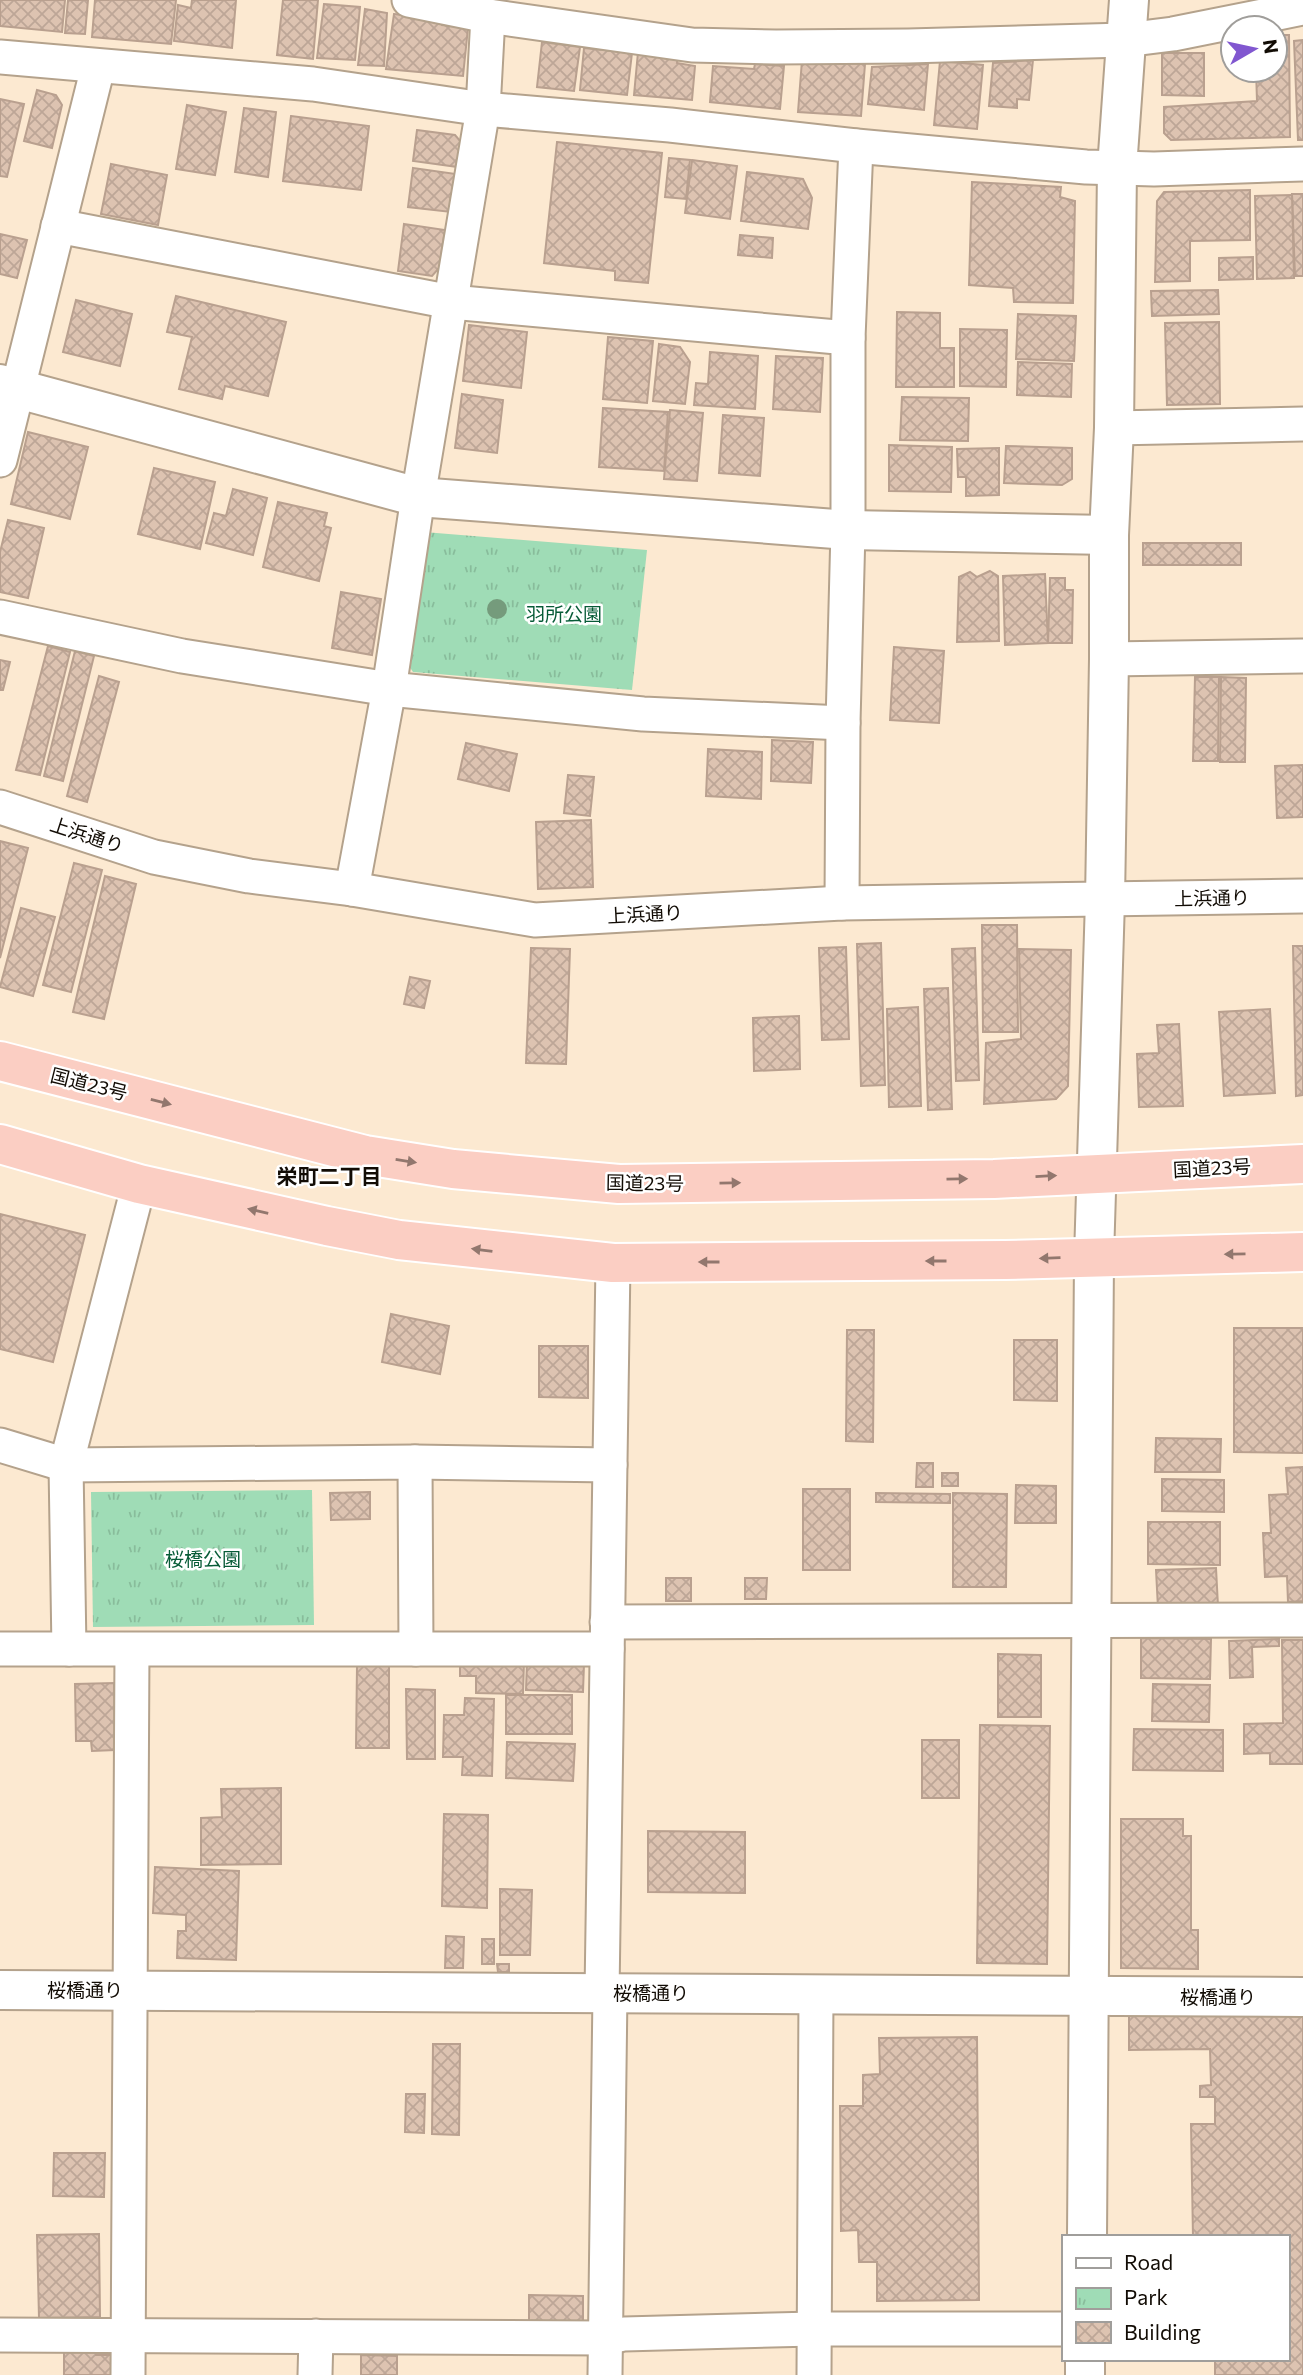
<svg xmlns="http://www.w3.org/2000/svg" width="1303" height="2375" font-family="Commissioner,'Noto Sans JP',sans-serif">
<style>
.park{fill:url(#park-tufts)}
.building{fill:url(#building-cross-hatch);stroke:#b9a08f;stroke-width:2}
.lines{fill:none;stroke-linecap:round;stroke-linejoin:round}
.minor-casing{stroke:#b4a28c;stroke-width:37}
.tertiary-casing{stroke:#b4a28c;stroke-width:42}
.trunk-casing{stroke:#fff;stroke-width:42}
.minor{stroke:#fff;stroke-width:33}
.tertiary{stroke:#fff;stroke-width:38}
.trunk{stroke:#fbcec3;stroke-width:38}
.tree{fill:#759b7c}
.oneway{fill:#92776e}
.labels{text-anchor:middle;stroke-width:5;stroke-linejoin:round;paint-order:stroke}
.park-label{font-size:19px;fill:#075b37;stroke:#fff}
.street-label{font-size:19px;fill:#120c05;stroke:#fff}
.neighbourhood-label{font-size:21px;font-weight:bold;fill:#120c05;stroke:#fff}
</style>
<defs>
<pattern id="park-tufts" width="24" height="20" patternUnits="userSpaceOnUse" patternTransform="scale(1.75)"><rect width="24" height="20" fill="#9fdcb6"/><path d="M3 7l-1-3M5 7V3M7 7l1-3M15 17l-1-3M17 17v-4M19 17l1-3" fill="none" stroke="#88bc9b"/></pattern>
<pattern id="building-cross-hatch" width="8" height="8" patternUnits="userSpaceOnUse" patternTransform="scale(1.75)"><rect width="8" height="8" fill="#ddc3b1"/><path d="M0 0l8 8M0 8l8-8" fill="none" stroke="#bda697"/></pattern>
</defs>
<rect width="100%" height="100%" fill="#fce9d1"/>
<g class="park">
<path d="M424 532 647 550 632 690 413 672 403 657Z"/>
<path d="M312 1490 314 1625 93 1627 91 1492Z"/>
</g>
<g class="building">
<path d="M0 0H65L62 32 0 26Z"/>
<path d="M68 0H88L85 34 65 33Z"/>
<path d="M95 0H176L171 44 92 37Z"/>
<path d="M192 0H236L232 48 174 41 178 5 191 8Z"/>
<path d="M283 0H318L313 59 277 55Z"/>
<path d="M324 4 360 7 355 60 317 58Z"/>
<path d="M365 9 387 13 384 66 358 65Z"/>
<path d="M394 14 440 20 442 25 468 28 463 76 386 69Z"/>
<path d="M1275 35H1289L1290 137 1171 140 1164 133V107L1257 101 1256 70H1275Z"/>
<path d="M1303 40V140H1298L1294 41Z"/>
<path d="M542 42 580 47 574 91 537 87Z"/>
<path d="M584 48 632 53 627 95 580 90Z"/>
<path d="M638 52 678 57 677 63 695 66 692 100 634 95Z"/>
<path d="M1162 53H1204V96L1162 95Z"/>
<path d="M802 60 865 64 861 116 798 112Z"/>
<path d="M1033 60 1029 100 1017 99V108L989 106 993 63Z"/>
<path d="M940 61 983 65 977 129 934 125Z"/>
<path d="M755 64 784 66 780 109 710 102 713 66 754 69Z"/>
<path d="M928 64 924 110 868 104 872 67Z"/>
<path d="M37 90 56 95 62 105 52 148 24 141Z"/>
<path d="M0 99 24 104 7 177 0 176Z"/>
<path d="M187 105 226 112 215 175 176 169Z"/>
<path d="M244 108 276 112 268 177 235 172Z"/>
<path d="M291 116 369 126 361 190 283 181Z"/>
<path d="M417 130 455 135 461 142 458 167 413 161Z"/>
<path d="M557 142 662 153 648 283 615 280V271L544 263Z"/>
<path d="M669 158 690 160 686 199 665 197Z"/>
<path d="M692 160 737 166 730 219 685 213Z"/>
<path d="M111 164 167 175 158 225 101 214Z"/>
<path d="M413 168 456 174 451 212 408 207Z"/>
<path d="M747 172 803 179 812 198 808 229 741 221Z"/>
<path d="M972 182 1061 187 1060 197 1075 201 1073 303 1014 302 1013 288 969 285Z"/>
<path d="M1250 190V240L1190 241V281L1155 282 1157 201 1164 192Z"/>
<path d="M1292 194H1303V276H1295Z"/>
<path d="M1292 195 1294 278 1257 279 1255 196Z"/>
<path d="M404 224 445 230 439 268 432 276 398 271Z"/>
<path d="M0 234 27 240 17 278 0 274Z"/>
<path d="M740 235 773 238 772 258 738 255Z"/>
<path d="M1253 257V279L1219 280V258Z"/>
<path d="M1218 290 1219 314 1152 316 1151 291Z"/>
<path d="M176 296 286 322 268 396 225 386 222 399 179 389 192 337 167 332Z"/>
<path d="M76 300 132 314 120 366 63 352Z"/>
<path d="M897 312 940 313V348H954V387H896Z"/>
<path d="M1018 314 1076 316 1074 361 1016 359Z"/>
<path d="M1219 322 1220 404 1167 405 1165 323Z"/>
<path d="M469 325 527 332 521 388 463 381Z"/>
<path d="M960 329 1007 330 1006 387 960 386Z"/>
<path d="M608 337 653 341 647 403 603 399Z"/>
<path d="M659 344 680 347 690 362 685 404 653 401Z"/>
<path d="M710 352 758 356 755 409 694 405 696 383 708 384Z"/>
<path d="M776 356 823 358 820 412 773 409Z"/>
<path d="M1018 362 1072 364 1071 397 1017 395Z"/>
<path d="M462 394 503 400 497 453 455 448Z"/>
<path d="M902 397 969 398 968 441 900 440Z"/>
<path d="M603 408 668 412 664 471 599 467Z"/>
<path d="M670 410 703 413 697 481 664 479Z"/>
<path d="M723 415 764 418 760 476 719 473Z"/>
<path d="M28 432 88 447 70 519 11 504Z"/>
<path d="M889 445 952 447 951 492 889 491Z"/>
<path d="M1006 446 1072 448V479L1062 485 1004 483Z"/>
<path d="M999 448V495L966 496V477H958L957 449Z"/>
<path d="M154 468 215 482 200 549 138 534Z"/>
<path d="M233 489 267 498 253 555 206 543 214 513 226 516Z"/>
<path d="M278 502 327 513 324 526 331 528 319 581 263 567Z"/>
<path d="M8 520 44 528 28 598 0 592V552Z"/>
<rect x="1143" y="543" width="98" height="22"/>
<path d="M990 571 998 576 999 641 957 642 959 577 970 572 977 577Z"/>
<path d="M1045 574 1048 643 1005 645 1003 576Z"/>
<path d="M1050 578H1065V590H1073L1072 643H1048Z"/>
<path d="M341 592 381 599 372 655 332 648Z"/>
<path d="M48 646 70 652 40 775 16 770Z"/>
<path d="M894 647 944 651 939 723 890 720Z"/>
<path d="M75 651 94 656 63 781 44 776Z"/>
<path d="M0 660 10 662 3 690H0Z"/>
<path d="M99 676 119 682 87 802 67 796Z"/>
<path d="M1195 677H1219L1218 761H1193Z"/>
<path d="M1221 677 1246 678 1245 762H1220Z"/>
<path d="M772 740 813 742 811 783 771 781Z"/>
<path d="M466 743 517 754 509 791 458 779Z"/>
<path d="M708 749 762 752 761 799 706 796Z"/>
<path d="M1303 765V817L1277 818 1275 766Z"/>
<path d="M568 775 594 777 590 816 564 813Z"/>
<path d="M591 820 593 887 538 889 536 822Z"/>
<path d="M0 841 28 848 0 958Z"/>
<path d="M74 863 102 870 71 992 43 985Z"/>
<path d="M105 876 136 884 104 1019 73 1012Z"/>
<path d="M21 908 55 917 33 996 0 987Z"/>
<path d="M982 925H1017L1018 1032H983Z"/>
<path d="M881 943 885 1085 861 1086 857 944Z"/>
<path d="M1293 946H1303V1095L1296 1096Z"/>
<path d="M846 947 849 1039 822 1040 819 948Z"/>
<path d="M531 948 570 949 566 1064 526 1063Z"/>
<path d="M975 948 979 1080 956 1081 952 949Z"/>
<path d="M1019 949 1071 950 1068 1086 1056 1099 984 1104 986 1043 1021 1039Z"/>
<path d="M410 977 430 981 424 1008 404 1004Z"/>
<path d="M948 988 952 1109 928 1110 924 989Z"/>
<path d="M918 1007 921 1106 889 1107 887 1009Z"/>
<path d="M1270 1009 1275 1093 1224 1096 1219 1012Z"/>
<path d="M799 1016 800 1069 754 1071 753 1018Z"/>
<path d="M1179 1024 1183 1106 1139 1107 1137 1054 1159 1053 1157 1025Z"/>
<path d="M0 1214 85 1235 53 1362 0 1349Z"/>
<path d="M391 1314 449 1326 440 1374 382 1362Z"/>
<path d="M1234 1328H1303V1453L1234 1452Z"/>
<path d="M847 1330H874L873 1442 846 1441Z"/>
<path d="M1014 1340H1057V1401L1014 1400Z"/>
<path d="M539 1346H588V1398L539 1397Z"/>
<path d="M1156 1438 1221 1439 1220 1472H1155Z"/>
<path d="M917 1463H933V1487H916Z"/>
<path d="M1303 1467V1601L1288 1602 1287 1576 1265 1577 1263 1533H1271L1269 1495 1288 1494 1286 1468Z"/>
<rect x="942" y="1473" width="16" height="13"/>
<path d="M1162 1479 1224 1480V1512L1162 1511Z"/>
<path d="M1016 1485 1056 1486V1523H1015Z"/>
<rect x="803" y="1489" width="47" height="81"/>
<path d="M370 1492V1519L331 1520 330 1493Z"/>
<path d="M876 1493 950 1494V1503L876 1502Z"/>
<path d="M953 1493 1007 1494 1006 1587H953Z"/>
<path d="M1148 1522H1220V1565L1148 1564Z"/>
<path d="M1216 1568 1218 1606 1158 1608 1156 1570Z"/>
<rect x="666" y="1578" width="25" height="23"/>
<path d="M745 1578H767L766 1599H745Z"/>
<path d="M1141 1638 1211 1639 1210 1679 1141 1678Z"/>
<path d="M1279 1639V1646L1252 1647 1253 1677 1230 1678 1229 1641Z"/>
<path d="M1282 1640H1303V1764H1270V1753L1244 1754V1724L1283 1723Z"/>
<path d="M998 1654 1041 1655V1717H998Z"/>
<path d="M460 1659 524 1661 523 1694 476 1693V1676H460Z"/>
<path d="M527 1662 584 1664 583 1692 526 1690Z"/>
<path d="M357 1666H389V1748H356Z"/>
<path d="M114 1683 115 1750 92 1751 91 1741H76L75 1684Z"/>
<path d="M1153 1684 1210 1685 1209 1722 1152 1721Z"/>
<path d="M406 1689 435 1690V1759H407Z"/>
<rect x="506" y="1695" width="66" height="39"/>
<path d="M465 1698 494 1699 492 1776 462 1775 463 1757H443L444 1715H464Z"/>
<path d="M980 1725 1050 1726 1047 1964 977 1963Z"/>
<path d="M1134 1729 1223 1730V1771L1133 1770Z"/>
<rect x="922" y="1740" width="37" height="58"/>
<path d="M507 1742 575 1744 573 1781 506 1778Z"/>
<path d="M281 1788V1864L201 1865V1818L222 1817 221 1789Z"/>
<path d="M444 1814 488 1815 487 1908 442 1906Z"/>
<path d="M1121 1819H1183V1836H1191V1930H1198V1969L1121 1968Z"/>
<path d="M648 1831 745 1832V1893L648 1892Z"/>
<path d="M155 1867 239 1871 236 1960 177 1958 178 1931H186V1915L153 1913Z"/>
<path d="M500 1889 532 1890 530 1955H500Z"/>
<path d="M446 1936 464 1937 463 1968H445Z"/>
<rect x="482" y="1939" width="12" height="25"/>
<path d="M497 1964H509V1972H498Z"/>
<path d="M1303 2012V2375H1215V2359H1287V2237H1193L1191 2124H1215V2097H1200V2086L1211 2085 1210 2049 1129 2050V2014Z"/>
<path d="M977 2037 979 2300 877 2301V2262H859L858 2230 841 2231 840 2106H863V2075L880 2074 879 2038Z"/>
<path d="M433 2044H460L459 2135 432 2134Z"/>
<path d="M406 2094H425L424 2133 405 2132Z"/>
<path d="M54 2153H105L104 2197 53 2196Z"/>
<path d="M99 2234 100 2317 39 2318 37 2235Z"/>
<path d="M529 2295 583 2296V2324L529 2323Z"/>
<path d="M64 2344H96V2355H111V2375H64Z"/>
<path d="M361 2355 397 2356V2375H361Z"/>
</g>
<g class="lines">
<defs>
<g id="minor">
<path d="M409 0 488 16 692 45 776 47 908 46 1125 40 1173 34 1303 8"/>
<path d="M0 57 313 84 483 109 670 125 856 146 1086 167 1154 169 1303 164"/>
<path d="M58 226 451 302 848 338"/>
<path d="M1114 428 1303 424"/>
<path d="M0 460 98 67"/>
<path d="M0 617 182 656 389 689 643 714 843 723"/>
<path d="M1109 659 1303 656"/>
<path d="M0 807 154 857 249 876 352 889 535 920 842 903 1303 896"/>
<path d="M352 889 389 689 418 497 483 109 488 16"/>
<path d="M842 903 843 723 848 530V338L856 146"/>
<path d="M0 1445 66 1465 415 1462 610 1465"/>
<path d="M415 1462 416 1649"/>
<path d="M607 1622 1303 1620"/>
<path d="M0 1649H607"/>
<path d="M69 1649 66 1465 139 1184"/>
<path d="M602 1993 613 1263"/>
<path d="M0 2335 606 2338 624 2334 814 2329H1063"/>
<path d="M128 2375 132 1650"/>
<path d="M315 2375 316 2336"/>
<path d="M605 2375 610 1993"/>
<path d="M814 2375 816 1994"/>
</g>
<g id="tertiary">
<path d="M0 384 418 497 848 530 1109 535"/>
<path d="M0 1990 1303 1997"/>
<path d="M1087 2237 1094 1257 1105 900 1109 659V535L1114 428 1117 168 1129 0"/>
<path d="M1085 2375V2359"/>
</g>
<g id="trunk">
<path d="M0 1061 365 1155 453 1169 619 1184 994 1179 1303 1164"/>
<path d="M0 1144 139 1184 327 1226 399 1240 613 1263 1005 1260 1303 1252"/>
</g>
</defs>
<use href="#minor" class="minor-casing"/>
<use href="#tertiary" class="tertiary-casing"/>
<use href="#trunk" class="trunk-casing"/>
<use href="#minor" class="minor"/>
<use href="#tertiary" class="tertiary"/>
<use href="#trunk" class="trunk"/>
</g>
<circle class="tree" cx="497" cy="609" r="10"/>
<defs><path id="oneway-solid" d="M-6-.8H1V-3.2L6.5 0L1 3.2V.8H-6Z" transform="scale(1.75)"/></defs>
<g class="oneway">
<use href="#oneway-solid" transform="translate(161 1102) rotate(14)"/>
<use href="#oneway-solid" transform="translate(406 1161) rotate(9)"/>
<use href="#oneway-solid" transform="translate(1046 1176) rotate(-3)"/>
<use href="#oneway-solid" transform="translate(957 1179) rotate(-1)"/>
<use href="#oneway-solid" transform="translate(730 1183) rotate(-1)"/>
<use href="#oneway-solid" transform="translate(258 1211) rotate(-167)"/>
<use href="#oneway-solid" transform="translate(482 1250) rotate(-173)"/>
<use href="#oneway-solid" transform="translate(1235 1254) rotate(179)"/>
<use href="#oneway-solid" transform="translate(1050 1258) rotate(178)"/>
<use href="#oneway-solid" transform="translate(936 1261) rotate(180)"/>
<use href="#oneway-solid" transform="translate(709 1262) rotate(180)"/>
</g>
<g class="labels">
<g class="park-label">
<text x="564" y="621">羽所公園</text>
<text x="203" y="1566">桜橋公園</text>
</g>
<g class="street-label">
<text transform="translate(87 835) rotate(18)" y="7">上浜通り</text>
<text transform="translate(1212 898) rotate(-1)" y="7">上浜通り</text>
<text transform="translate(645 914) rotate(-3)" y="7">上浜通り</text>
<text transform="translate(89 1084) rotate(14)" y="7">国道23号</text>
<text transform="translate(1212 1168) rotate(-3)" y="7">国道23号</text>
<text transform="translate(645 1183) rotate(1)" y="7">国道23号</text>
<text x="85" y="1997">桜橋通り</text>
<text x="651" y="2000">桜橋通り</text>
<text x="1218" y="2004">桜橋通り</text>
</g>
<g class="neighbourhood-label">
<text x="329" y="1184">栄町二丁目</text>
</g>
</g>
<rect x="1062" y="2235" width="228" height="126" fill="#ffffff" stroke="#a09e9b" stroke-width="2"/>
<rect x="1076" y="2258" width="35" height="10" fill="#ffffff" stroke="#a09e9b" stroke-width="2"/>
<text x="1124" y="2270" font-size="21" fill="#120c05">Road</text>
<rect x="1076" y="2288" width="35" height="21" fill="url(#park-tufts)" stroke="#a09e9b" stroke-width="2"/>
<text x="1124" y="2305" font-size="21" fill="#120c05">Park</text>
<rect x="1076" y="2322" width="35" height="21" fill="url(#building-cross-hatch)" stroke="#a09e9b" stroke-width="2"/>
<text x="1124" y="2340" font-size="21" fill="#120c05">Building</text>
<g transform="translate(1254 49) rotate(81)"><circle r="33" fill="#ffffff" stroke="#a09e9b" stroke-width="2"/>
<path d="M0-5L12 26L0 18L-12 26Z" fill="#8157d0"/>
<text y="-10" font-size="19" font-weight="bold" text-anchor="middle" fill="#120c05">N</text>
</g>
</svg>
